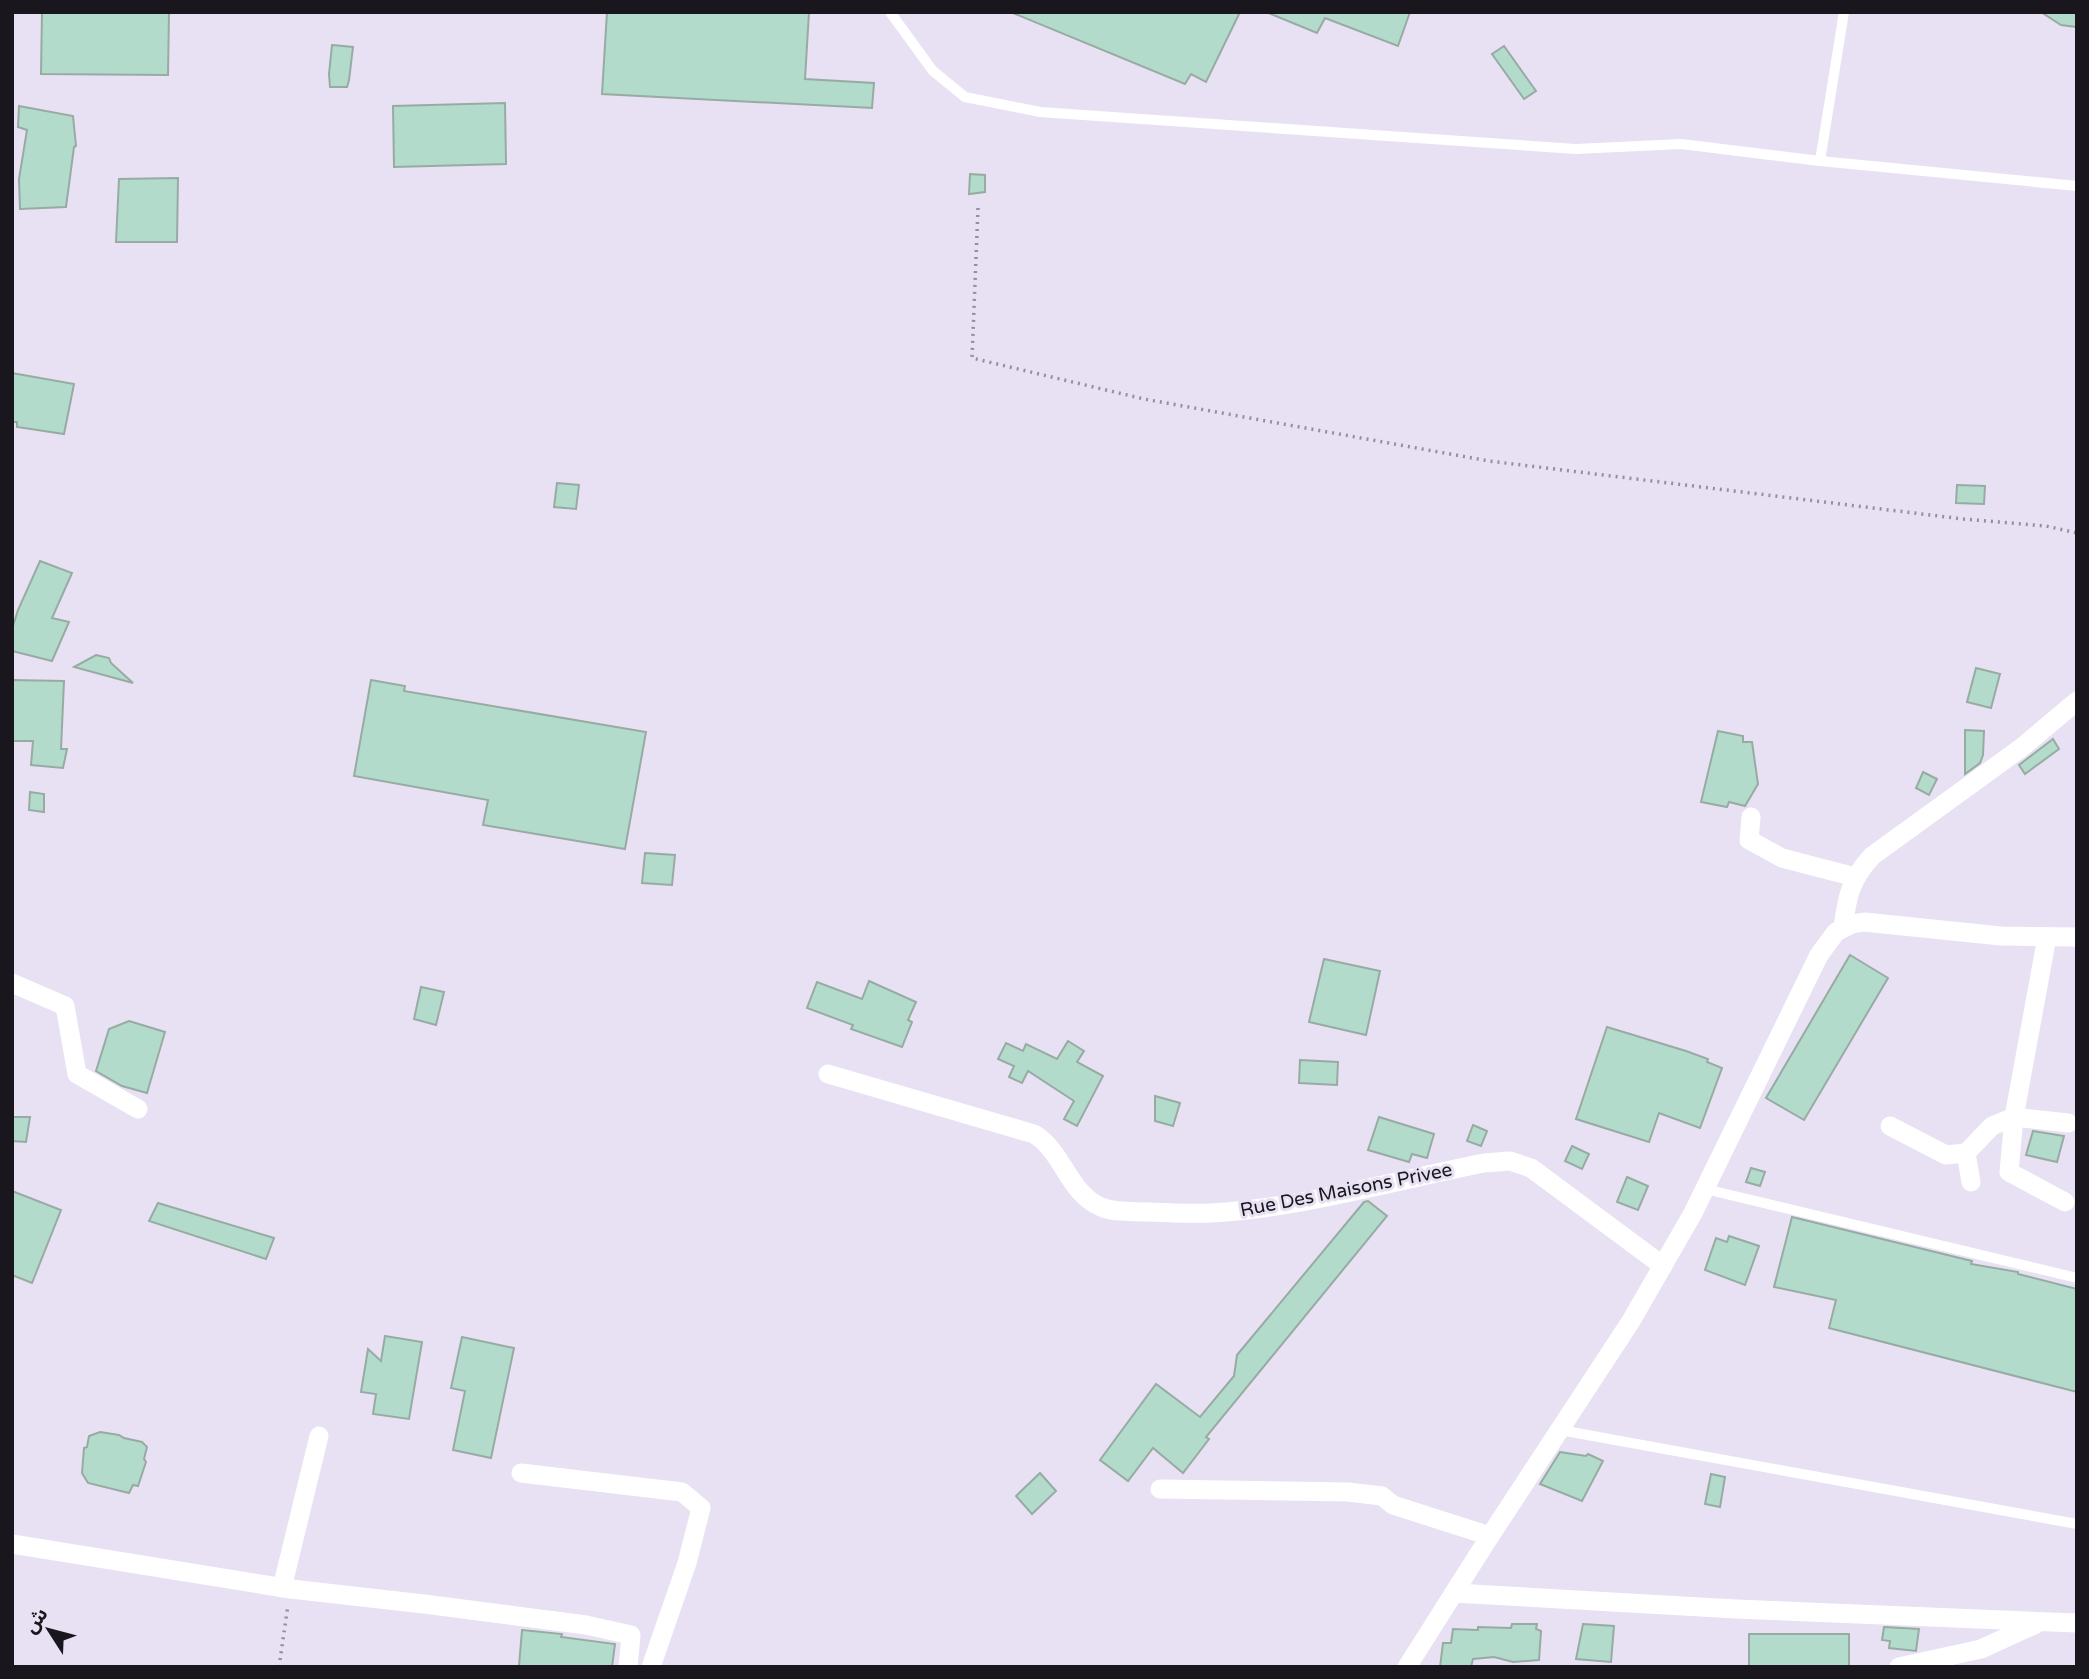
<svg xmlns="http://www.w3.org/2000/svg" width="2089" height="1679" font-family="'Varela Round','Noto Sans Arabic',sans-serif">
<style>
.building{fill:#b3dbcb;stroke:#98aba3;stroke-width:2}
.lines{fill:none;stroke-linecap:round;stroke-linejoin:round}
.path{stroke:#938f9c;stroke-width:3.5;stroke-dasharray:2 5;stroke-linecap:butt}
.service{stroke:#fff;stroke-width:10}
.minor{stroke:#fff;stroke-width:19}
.labels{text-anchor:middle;stroke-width:6;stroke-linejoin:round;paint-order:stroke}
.street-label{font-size:19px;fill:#19171d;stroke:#e7e1f3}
</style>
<rect width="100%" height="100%" fill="#e7e1f3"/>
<g class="building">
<path d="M42 12H169L168 75 41 74Z"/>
<path d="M607 12H809L805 79 874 83 872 108 602 94Z"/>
<path d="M1240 12 1206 82 1191 74 1185 84 1013 13Z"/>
<path d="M1266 12H1410L1398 46 1325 18 1317 33Z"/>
<path d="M2041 12H2077V27L2061 25Z"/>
<path d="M332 45 353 47 349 80 347 87H330L329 74Z"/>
<path d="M1504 46 1536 91 1524 99 1492 54Z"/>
<path d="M505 103 506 164 394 167 393 106Z"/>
<path d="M19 106 73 116 76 146 74 147 66 207 20 209 19 179 27 130 18 127Z"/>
<path d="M970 174 985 175V192L969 194Z"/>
<path d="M178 178 177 242H116L119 179Z"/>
<path d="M12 373 74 384 64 434 17 427V422H12Z"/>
<path d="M557 483 579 485 576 509 554 507Z"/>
<path d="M1957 485 1985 486 1984 504 1956 503Z"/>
<path d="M40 561 72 573 52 618 69 622 52 661 12 651V629L18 610Z"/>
<path d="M96 655 109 658 111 663 133 683 74 667Z"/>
<path d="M1976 668 2000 674 1991 708 1967 702Z"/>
<path d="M12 680 64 681 61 749H67L63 768 31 765 33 741H12Z"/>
<path d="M371 680 405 686 404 691 646 732 625 849 483 825 488 800 354 776Z"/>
<path d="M1965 730 1984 731 1983 755 1980 763 1965 774Z"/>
<path d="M1718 731 1743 736V742H1752L1758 784 1745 806 1729 802 1727 807 1701 802Z"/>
<path d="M2053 739 2059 749 2025 774 2019 765Z"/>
<path d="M1923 772 1937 779 1929 795 1916 788Z"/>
<path d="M30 792 44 794V812L29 810Z"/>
<path d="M645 853 675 855 672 885 642 883Z"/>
<path d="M1850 955 1888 978 1804 1120 1766 1098Z"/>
<path d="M1324 959 1380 971 1366 1035 1309 1022Z"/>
<path d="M869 981 916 1002 908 1020 912 1022 902 1047 851 1029 853 1025 807 1008 817 982 862 999Z"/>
<path d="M421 987 444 992 436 1025 414 1019Z"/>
<path d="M129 1021 165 1032 147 1093 122 1086 96 1071 109 1029Z"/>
<path d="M1607 1027 1686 1051 1708 1059 1707 1062 1722 1068 1700 1128 1659 1113 1649 1142 1576 1119Z"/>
<path d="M1068 1041 1084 1051 1077 1062 1103 1076 1077 1126 1064 1119 1074 1101 1028 1071 1022 1083 1009 1077 1014 1066 998 1059 1006 1043 1023 1051 1026 1044 1057 1059Z"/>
<path d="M1300 1060 1338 1062 1337 1085 1299 1083Z"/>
<path d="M1155 1096 1180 1103 1173 1126 1155 1121Z"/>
<path d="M12 1117H30L26 1142 12 1141Z"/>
<path d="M1379 1117 1434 1134 1427 1158 1412 1154 1409 1162 1368 1150Z"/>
<path d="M1473 1125 1487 1131 1481 1146 1467 1141Z"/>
<path d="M2033 1131 2064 1136 2057 1162 2026 1155Z"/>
<path d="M1572 1146 1589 1154 1582 1169 1565 1161Z"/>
<path d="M1751 1168 1765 1172 1760 1186 1746 1182Z"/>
<path d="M1627 1177 1648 1186 1638 1210 1617 1202Z"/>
<path d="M12 1191 61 1210 32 1283 12 1275Z"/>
<path d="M1368 1201 1387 1216 1206 1437 1209 1439 1183 1473 1153 1448 1128 1481 1100 1460 1156 1384 1200 1417 1234 1376 1237 1355 1364 1202Z"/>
<path d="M158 1203 274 1238 266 1259 149 1221Z"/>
<path d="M1792 1217 1972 1261 1971 1264 2018 1272V1274L2077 1289V1392L1829 1328 1836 1300 1774 1287Z"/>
<path d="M1729 1236 1759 1246 1745 1285 1705 1270 1716 1238 1727 1242Z"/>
<path d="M385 1336 422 1342 409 1419 373 1414 376 1394 361 1392 368 1349 381 1361Z"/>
<path d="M462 1337 514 1348 491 1458 453 1450 465 1391 451 1388Z"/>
<path d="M100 1432 119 1435 124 1438 142 1442 147 1447 144 1459 146 1462 138 1486 133 1485 129 1493 88 1483 82 1473 84 1448 87 1447 89 1436Z"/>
<path d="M1560 1452 1586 1456 1588 1454 1603 1461 1582 1501 1540 1484Z"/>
<path d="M1040 1473 1056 1491 1032 1514 1016 1496Z"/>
<path d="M1711 1474 1725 1477 1720 1507 1705 1504Z"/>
<path d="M1512 1624H1537L1536 1629 1541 1631 1539 1660 1513 1662 1494 1657 1473 1659 1471 1667H1440L1443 1643H1451L1453 1629 1478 1630V1627L1511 1628Z"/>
<path d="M1583 1624 1614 1626 1611 1662 1576 1659Z"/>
<path d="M1884 1627 1919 1629 1916 1651 1889 1648 1890 1641 1882 1640Z"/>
<path d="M522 1630 562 1634 561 1637 615 1644 612 1667 519 1666Z"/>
<rect x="1749" y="1634" width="100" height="33"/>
</g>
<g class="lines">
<g class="path">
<path d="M978 208 972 358 1144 399 1489 461 1963 519 2046 526 2077 533"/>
<path d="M279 1667 288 1605"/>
</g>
<g class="service">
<path d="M890 12 933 71 965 97 1040 112 1576 149 1681 144 1820 161 2077 186"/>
<path d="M1820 161 1844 12"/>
<path d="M1705 1189 2077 1278"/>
<path d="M1560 1430 2077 1524"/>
</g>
<g class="minor">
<path d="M1751 817 1749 840 1782 858 1855 877"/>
<path d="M1843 928C1847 897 1850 880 1872 856L2021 748 2077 701"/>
<path d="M2047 937 2014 1117 2068 1123"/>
<path d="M12 983 65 1006 77 1074 138 1109"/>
<path d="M828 1074 1034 1134C1063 1151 1068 1193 1101 1207 1115 1213 1133 1211 1148 1212 1170 1213 1191 1214 1212 1213 1301 1208 1397 1180 1484 1163L1510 1161 1531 1168 1663 1266"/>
<path d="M1890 1126 1946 1155 1966 1153"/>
<path d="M1971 1182 1966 1153 1992 1126 2014 1117 2009 1172 2065 1202"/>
<path d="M521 1473 682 1492 701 1508 687 1563 651 1667"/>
<path d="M1160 1489 1348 1492 1382 1496 1393 1505 1490 1536"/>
<path d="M12 1544 291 1589 424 1604 586 1625 631 1635 628 1667"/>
<path d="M282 1588 319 1436"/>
<path d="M1454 1593 1736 1609 2077 1623"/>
<path d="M1407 1667 1490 1536 1631 1321 1693 1213 1819 955 1836 932 1852 924 1864 922 2001 936 2077 937"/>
<path d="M1899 1667 1981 1649 2036 1624"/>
</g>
</g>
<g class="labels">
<g class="street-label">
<text transform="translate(1346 1189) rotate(-11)" y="7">Rue Des Maisons Privee</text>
</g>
</g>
<rect width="2089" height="1679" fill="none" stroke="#19171d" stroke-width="28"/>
<g transform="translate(49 1630) rotate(306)" stroke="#e7e1f3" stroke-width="5" paint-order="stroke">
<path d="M0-5L12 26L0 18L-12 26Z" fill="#19171d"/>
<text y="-10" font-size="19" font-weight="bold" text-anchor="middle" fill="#19171d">ش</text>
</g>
</svg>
